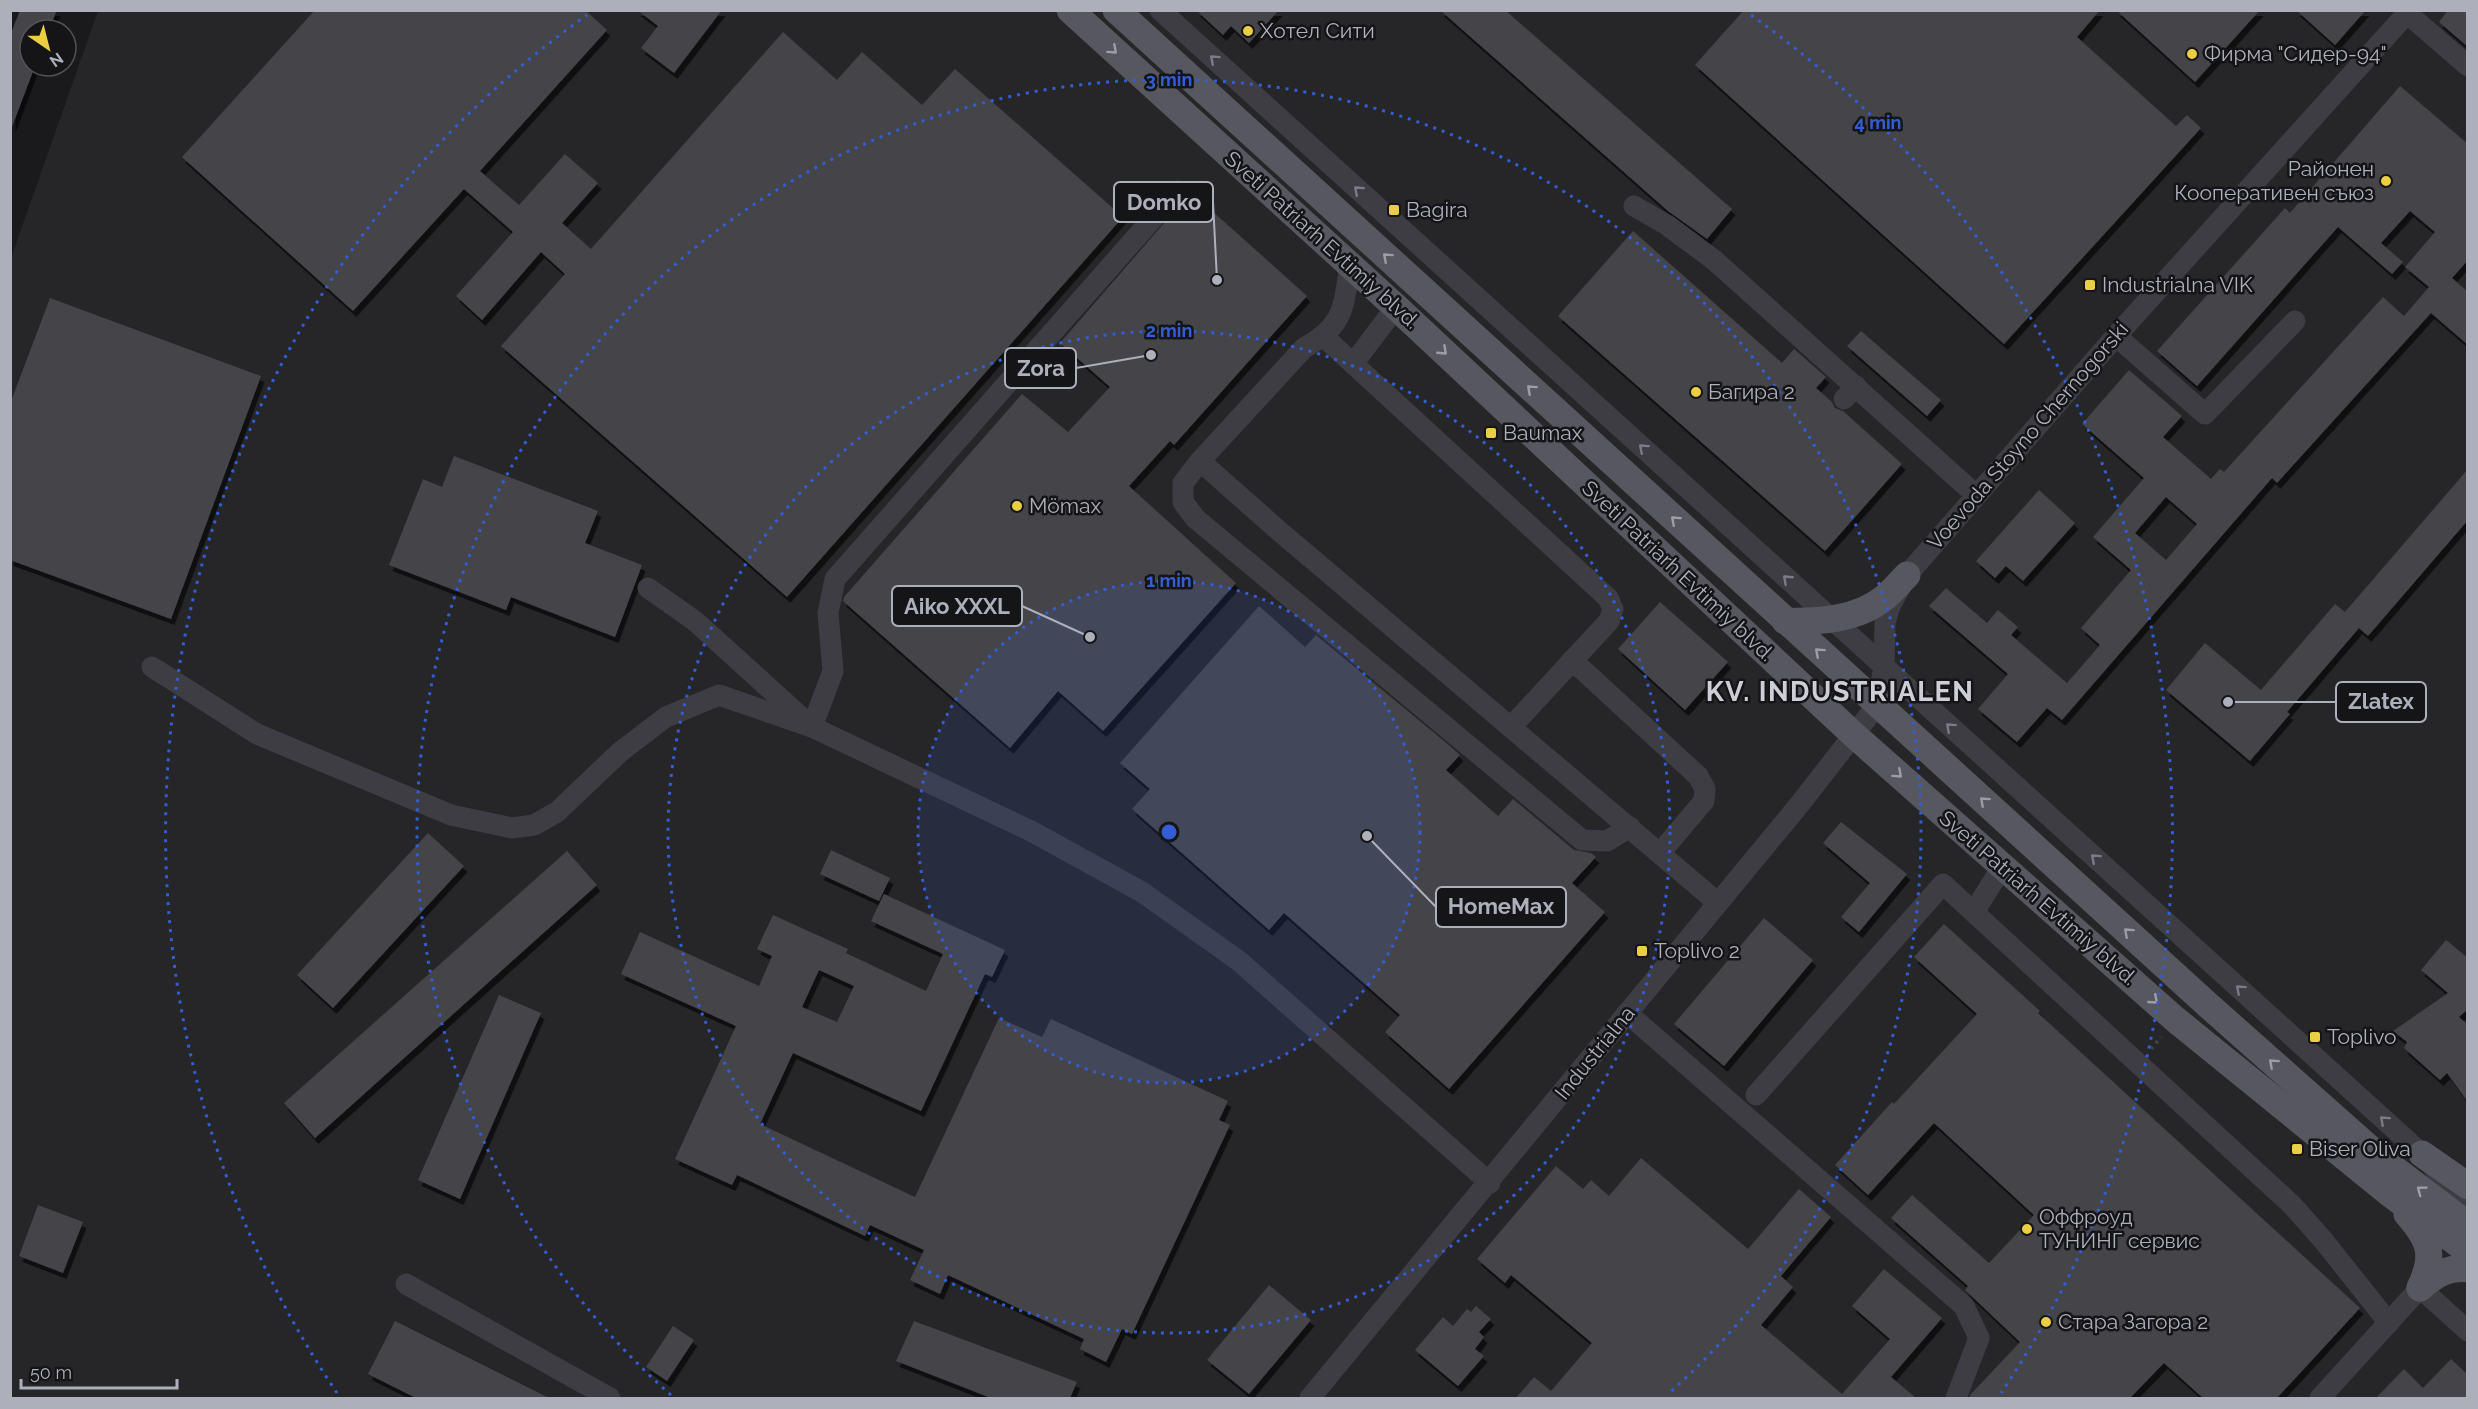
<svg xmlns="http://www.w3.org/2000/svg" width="2478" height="1409" font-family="Raleway,sans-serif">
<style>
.built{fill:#262629}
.building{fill:#444449;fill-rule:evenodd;filter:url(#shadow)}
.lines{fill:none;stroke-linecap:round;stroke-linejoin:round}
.path{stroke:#414248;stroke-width:4;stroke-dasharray:3 4.5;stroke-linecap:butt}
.minor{stroke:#3d3d43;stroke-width:21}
.major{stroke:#57575f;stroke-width:27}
.oneway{stroke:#9c9da9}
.oneway2{stroke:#7b7c85}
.ring{fill:none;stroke:#335dd4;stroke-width:3;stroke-dasharray:3 6}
.poi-dot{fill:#eacf43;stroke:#151517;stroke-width:2}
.labels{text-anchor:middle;stroke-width:5;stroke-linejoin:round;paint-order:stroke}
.poi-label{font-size:21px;fill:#adafbb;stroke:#151517;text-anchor:start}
.street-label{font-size:21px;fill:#adafbb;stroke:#151517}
.district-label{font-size:27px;font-weight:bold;letter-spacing:1.5px;fill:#ceced7;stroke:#151517}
.centre{fill:#335dd4;stroke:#151517;stroke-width:3}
.ring-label{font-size:18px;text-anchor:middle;font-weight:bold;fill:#335dd4;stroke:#151517;stroke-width:5;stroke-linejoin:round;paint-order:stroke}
.leader{fill:none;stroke:#adafbb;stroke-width:2}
.callout-dot{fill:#adafbb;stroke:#151517;stroke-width:2}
.callout{fill:#151517;stroke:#adafbb;stroke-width:2}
.callout-label{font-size:22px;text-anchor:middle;font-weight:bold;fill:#adafbb}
</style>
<defs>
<filter id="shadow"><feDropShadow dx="3.5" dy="6" stdDeviation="0" flood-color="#0009"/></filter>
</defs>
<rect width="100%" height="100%" fill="#1a1a1c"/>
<path class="built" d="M98 11H2467V1398H11V258Z"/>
<g class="building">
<path d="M20 10H57L49 30H30V66H35L12 127 10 36Z"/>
<path d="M315 10H585L607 30 480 171 519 205 565 154 598 183 562 223 591 249 783 32 837 80 862 52 922 105 955 69 1123 217 787 597 501 346 565 274 541 252 482 320 456 296 513 232 464 189 353 311 182 157Z"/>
<path d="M637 10H722L674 73 641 48 658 26Z"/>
<path d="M1196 10H1279L1249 43 1231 26 1223 35Z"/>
<path d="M1440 10H1505L1732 209 1707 239 1668 211Z"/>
<path d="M1744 10H2100L2077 37 2176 126 2187 115 2201 128 2004 344 1695 65Z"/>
<path d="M2116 10H2260L2195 82Z"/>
<path d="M2296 10H2366L2335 45Z"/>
<path d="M2448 10H2468V47L2439 22Z"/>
<path d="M2400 86 2468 144V260L2452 278 2468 292V345L2431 313 2277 483 2272 478 2062 720 2047 708 2017 742 1978 709 2008 674 1929 606 1946 588 1987 623 1998 610 2018 627 2011 635 2067 683 2100 645 2081 628 2131 570 2093 537 2144 478 2082 424 2129 370 2182 416 2163 437 2211 479 2220 469 2224 472 2383 297 2404 316 2429 287 2405 267 2435 232 2410 211 2381 243 2403 262 2392 274 2338 227 2197 386 2157 351 2285 208 2290 213ZM2166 497 2197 524 2166 560 2135 533Z"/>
<path d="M1191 192 1307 296 1174 445 1170 441 1129 486 1236 583 1103 731 1058 691 1010 748 843 601 844 597 1022 394 1068 432 1110 387 1060 343Z"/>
<path d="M1633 231 1782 363 1794 349 1826 377 1816 388 1832 402 1835 408 1843 411 1902 464 1825 551 1558 316Z"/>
<path d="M50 298 261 376 171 619 10 560V404Z"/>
<path d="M1861 331 1941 400 1927 416 1847 346Z"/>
<path d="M454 456 598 511 585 543 642 565 615 637 511 597 506 610 389 565 423 479 442 487Z"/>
<path d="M2468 469V520L2368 636 2359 628 2287 712 2290 714 2250 761 2166 690 2205 643 2261 690 2335 604 2345 612Z"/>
<path d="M2039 490 2075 523 2023 581 2006 566 1995 578 1976 561Z"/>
<path d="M1660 602 1728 662 1685 710 1618 649Z"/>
<path d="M1259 606 1305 647 1316 635 1450 746 1460 755 1446 770 1498 816 1513 799 1574 850 1591 853 1596 857 1572 883 1605 912 1449 1089 1385 1032 1400 1015 1284 913 1269 930 1132 809 1150 789 1120 763Z"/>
<path d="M1841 822 1907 874 1859 932 1841 917 1870 883 1823 843Z"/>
<path d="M428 833 464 866 333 1008 297 975Z"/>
<path d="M831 850 890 878 879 901 820 874Z"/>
<path d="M567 851 597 885 315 1138 284 1103Z"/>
<path d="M884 894 1005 950 992 977 985 974 921 1111 793 1053 760 1124 915 1197 999 1018 1042 1037 1051 1019 1228 1101 1219 1120 1230 1125 1132 1334 1122 1329 1106 1362 1080 1349 1084 1339 948 1275 940 1294 910 1280 924 1250 870 1225 865 1236 737 1175 732 1185 675 1159 736 1026 621 974 640 932 759 986 772 956 757 949 773 915 848 949 846 953 926 991 943 954 871 921ZM819 970 854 986 837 1022 802 1007Z"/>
<path d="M1764 918 1813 960 1724 1066 1674 1024Z"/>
<path d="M1944 924 2040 1011 2038 1013 2360 1308 2277 1398H2203L2164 1363 2130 1398H1969L1971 1394 2020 1342 1965 1290 1968 1286 1891 1218 1912 1195 1989 1263 2034 1215 1934 1123 1868 1195 1835 1165 1892 1102 1894 1104 1977 1014 1914 957Z"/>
<path d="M2446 940 2468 958V1009L2459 1017 2468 1025V1102L2447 1073 2440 1080 2404 1048 2407 1042 2393 1031 2448 993 2421 970Z"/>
<path d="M499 995 541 1013 460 1199 418 1180Z"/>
<path d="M1641 1158 1748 1249 1799 1189 1831 1217 1781 1276 1793 1287 1761 1325 1842 1394 1890 1339 1852 1306 1884 1269 1942 1318 1891 1377 1916 1398H1516L1534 1377 1551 1391 1592 1343 1511 1275 1505 1283 1477 1259 1556 1166 1583 1189 1591 1180 1609 1196Z"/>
<path d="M38 1205 83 1222 63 1273 19 1256Z"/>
<path d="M1269 1285 1311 1320 1249 1394 1207 1360Z"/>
<path d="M1476 1306 1491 1319 1479 1332 1484 1337 1475 1349 1484 1356 1458 1386 1415 1350 1443 1317 1453 1326 1467 1309 1471 1312Z"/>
<path d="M395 1321 549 1398H416L368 1374Z"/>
<path d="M914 1321 1077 1382 1070 1398H991L896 1361Z"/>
<path d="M673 1326 694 1340 667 1381 646 1367Z"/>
<path d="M2451 1359 2468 1375V1398H2376L2404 1369 2423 1388Z"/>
</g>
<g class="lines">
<path class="path" d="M2151 1049 2161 1037"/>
<g class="minor">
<path d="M1160 10 2422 1154 2468 1208"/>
<path d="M2408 14 2468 66"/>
<path d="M1634 206 1667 225 1714 260 1976 495"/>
<path d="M1350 265C1343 308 1345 325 1304 348L1200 461 1183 483V502L1196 519 1582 840 1607 841 1630 827"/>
<path d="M2116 336 2205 414 2295 321"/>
<path d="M1324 337 1608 598 1613 609 1609 621 1511 727"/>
<path d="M1353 364 1396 307"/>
<path d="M1844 399 1856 386"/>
<path d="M1200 461 1278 530 1718 903"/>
<path d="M648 588 695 621 812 727 833 671 828 613 835 579 1177 191"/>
<path d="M1572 660 1698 776 1705 789 1704 801 1660 853"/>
<path d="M152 667 257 734 451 815 512 828 534 825 557 812 620 752 666 717 719 695 812 727 1031 831 1142 892 1239 961 1490 1183"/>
<path d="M1974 912 2002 867"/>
<path d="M1627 1013 1964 1306 1979 1338 1956 1398"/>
<path d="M1756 1095 1943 884 2292 1205 2323 1240 2389 1323"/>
<path d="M406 1284 610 1398"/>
<path d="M1310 1398 1799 805 1877 705 1884 667 1885 623 1890 606 1907 575 2116 336 2410 10"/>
<path d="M2320 1398 2420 1288 2468 1331"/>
</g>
<g class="major">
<path d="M1070 10 1396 307 1854 735 2176 1020 2389 1193 2468 1251"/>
<path d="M1116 10 2209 1006 2384 1161 2468 1225"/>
<path d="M1785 621C1818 622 1857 620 1884 598 1892 592 1899 583 1907 575"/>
<path d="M2422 1154 2468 1186"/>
<path d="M2407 1214C2431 1241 2435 1256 2420 1288"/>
<path d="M2420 1288C2434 1276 2448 1266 2468 1269"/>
</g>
</g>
<defs><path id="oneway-chevron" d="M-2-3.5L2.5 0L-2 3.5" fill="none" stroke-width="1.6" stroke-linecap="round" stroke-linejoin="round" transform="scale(1.5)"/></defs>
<g class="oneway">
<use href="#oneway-chevron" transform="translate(1113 50) rotate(42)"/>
<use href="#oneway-chevron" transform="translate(1387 257) rotate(-138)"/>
<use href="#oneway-chevron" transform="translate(1443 351) rotate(43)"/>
<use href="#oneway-chevron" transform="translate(1531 389) rotate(-138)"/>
<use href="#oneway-chevron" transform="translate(1675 520) rotate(-138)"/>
<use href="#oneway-chevron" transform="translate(1819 652) rotate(-138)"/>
<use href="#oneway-chevron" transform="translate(1898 774) rotate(42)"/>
<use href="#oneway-chevron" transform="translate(1984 801) rotate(-138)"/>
<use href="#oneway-chevron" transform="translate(2128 932) rotate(-138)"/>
<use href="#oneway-chevron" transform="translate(2154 1000) rotate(41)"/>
<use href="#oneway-chevron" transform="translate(2273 1063) rotate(-138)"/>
<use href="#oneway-chevron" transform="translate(2421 1190) rotate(-143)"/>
</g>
<g class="oneway2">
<use href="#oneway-chevron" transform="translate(1214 59) rotate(-138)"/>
<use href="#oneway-chevron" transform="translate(1358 190) rotate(-138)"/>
<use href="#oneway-chevron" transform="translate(1643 448) rotate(-138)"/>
<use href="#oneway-chevron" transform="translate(1787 579) rotate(-137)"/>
<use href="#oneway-chevron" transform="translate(1950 727) rotate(-138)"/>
<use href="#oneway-chevron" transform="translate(2095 858) rotate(-138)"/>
<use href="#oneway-chevron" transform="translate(2240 989) rotate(-138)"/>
<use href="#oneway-chevron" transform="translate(2384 1120) rotate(-138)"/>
</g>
<circle cx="1169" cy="832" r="251" fill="#335dd4" fill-opacity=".12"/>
<g class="ring">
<circle cx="1169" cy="832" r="251"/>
<circle cx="1169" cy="832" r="501"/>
<path d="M671 1395A752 752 0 1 1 1667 1395"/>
<path d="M337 1393A1003 1003 0 0 1 587 15M1751 15A1003 1003 0 0 1 2001 1393"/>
</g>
<g class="poi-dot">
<circle cx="1248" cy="31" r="6"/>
<circle cx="2192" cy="54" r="6"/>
<circle cx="2386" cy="181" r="6"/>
<rect x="1388" y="204" width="12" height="12" rx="3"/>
<rect x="2084" y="279" width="12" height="12" rx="3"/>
<circle cx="1696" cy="392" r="6"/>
<rect x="1485" y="427" width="12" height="12" rx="3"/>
<circle cx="1017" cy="506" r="6"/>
<rect x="1636" y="945" width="12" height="12" rx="3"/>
<rect x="2309" y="1031" width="12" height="12" rx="3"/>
<rect x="2291" y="1143" width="12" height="12" rx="3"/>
<circle cx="2027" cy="1229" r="6"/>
<circle cx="2046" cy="1322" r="6"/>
</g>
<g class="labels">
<g class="poi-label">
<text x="1260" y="38">Хотел Сити</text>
<text x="2204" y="61">Фирма "Сидер-94"</text>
<text x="2374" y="176" text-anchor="end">Районен<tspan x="2374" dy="24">Кооперативен съюз</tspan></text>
<text x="1406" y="217">Bagira</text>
<text x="2102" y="292">Industrialna VIK</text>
<text x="1708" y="399">Багира 2</text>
<text x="1503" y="440">Baumax</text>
<text x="1029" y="513">Mömax</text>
<text x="1654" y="958">Toplivo 2</text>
<text x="2327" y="1044">Toplivo</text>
<text x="2309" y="1156">Biser Oliva</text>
<text x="2039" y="1224">Оффроуд<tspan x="2039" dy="24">ТУНИНГ сервис</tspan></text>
<text x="2058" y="1329">Стара Загора 2</text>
</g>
<g class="street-label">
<text transform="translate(1322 240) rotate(42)" y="7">Sveti Patriarh Evtimiy blvd.</text>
<text transform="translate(2028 436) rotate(-49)" y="7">Voevoda Stoyno Chernogorski</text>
<text transform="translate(1678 571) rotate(43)" y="7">Sveti Patriarh Evtimiy blvd.</text>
<text transform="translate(2038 898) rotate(41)" y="7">Sveti Patriarh Evtimiy blvd.</text>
<text transform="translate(1595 1053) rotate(-51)" y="7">Industrialna</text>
</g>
<g class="district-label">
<text x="1840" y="701">KV. INDUSTRIALEN</text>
</g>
</g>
<circle cx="1169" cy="832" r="9" class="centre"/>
<g class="ring-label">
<text x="1169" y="86">3 min</text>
<text x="1878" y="129">4 min</text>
<text x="1169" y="337">2 min</text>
<text x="1169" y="587">1 min</text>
</g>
<path class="leader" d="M1217 280L1213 202M1151 355L1076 368M1090 637L1022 606M2228 702L2336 702M1367 836L1436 907"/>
<g class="callout-dot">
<circle cx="1217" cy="280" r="6"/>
<circle cx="1151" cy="355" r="6"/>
<circle cx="1090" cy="637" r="6"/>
<circle cx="2228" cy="702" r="6"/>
<circle cx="1367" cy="836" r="6"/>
</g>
<g class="callout">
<rect x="1114" y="182" width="99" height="40" rx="6"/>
<rect x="1005" y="348" width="71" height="40" rx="6"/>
<rect x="892" y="586" width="130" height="40" rx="6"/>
<rect x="2336" y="682" width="90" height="40" rx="6"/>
<rect x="1436" y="887" width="130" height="40" rx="6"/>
</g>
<g class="callout-label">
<text x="1164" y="210">Domko</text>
<text x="1041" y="376">Zora</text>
<text x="957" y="614">Aiko XXXL</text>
<text x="2381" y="709">Zlatex</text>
<text x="1501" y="914">HomeMax</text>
</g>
<rect width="2478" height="1409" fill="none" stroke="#adafbb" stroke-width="24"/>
<g transform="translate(48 48) rotate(145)"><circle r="28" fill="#151517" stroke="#525359" stroke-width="1.5"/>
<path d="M0-4.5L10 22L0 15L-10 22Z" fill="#eacf43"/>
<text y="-9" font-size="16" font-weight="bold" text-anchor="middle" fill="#adafbb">N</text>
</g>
<path d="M21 1379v9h156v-9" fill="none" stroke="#adafbb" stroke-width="3"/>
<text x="30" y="1379" font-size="18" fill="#adafbb" stroke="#151517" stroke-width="4.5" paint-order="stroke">50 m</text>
</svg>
